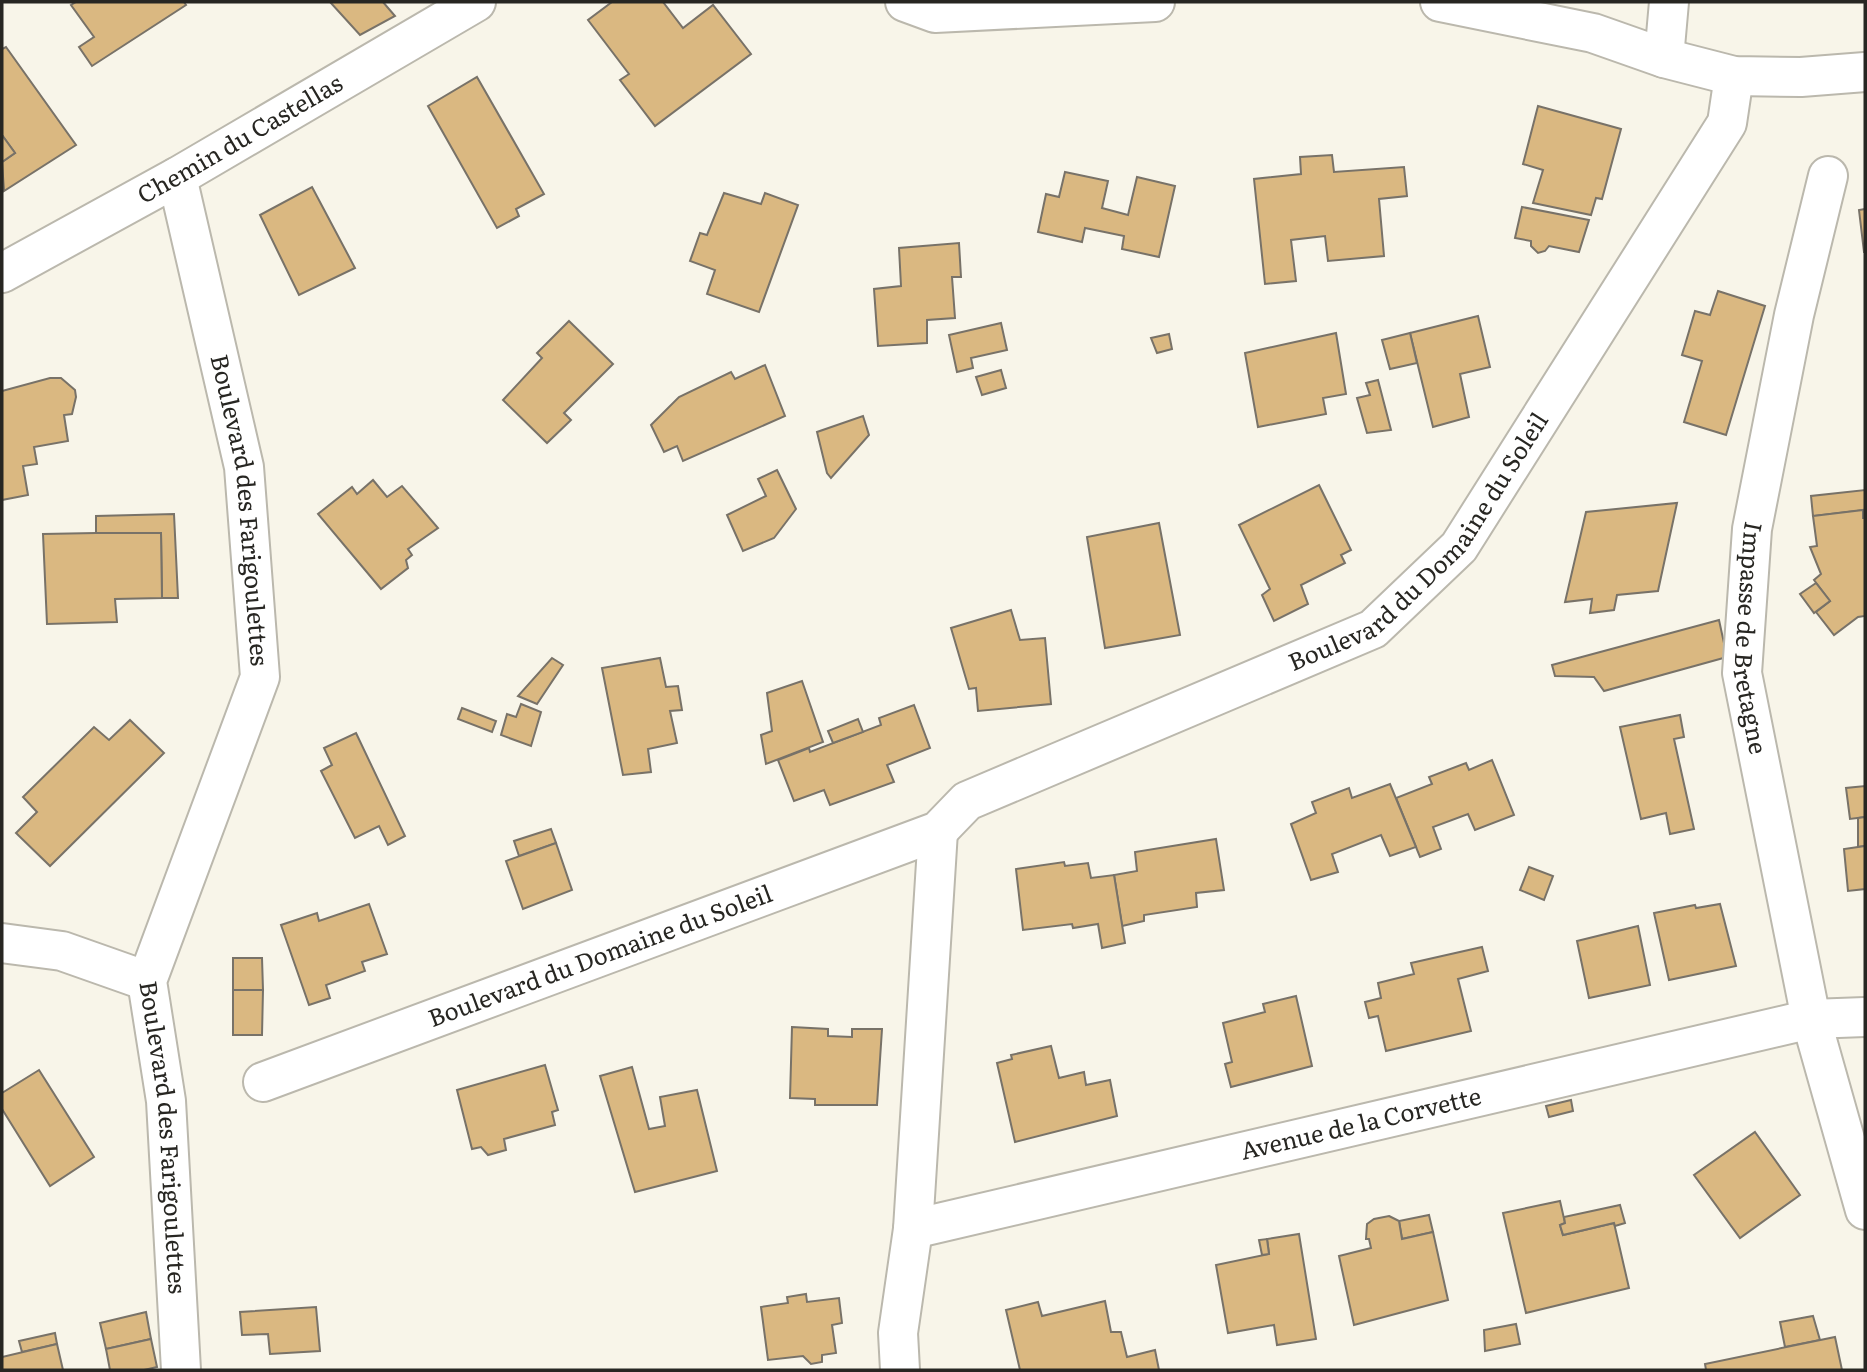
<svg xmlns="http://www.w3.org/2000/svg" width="1867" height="1372" font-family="Literata,serif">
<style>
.building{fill:#dab881;stroke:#787268;stroke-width:2}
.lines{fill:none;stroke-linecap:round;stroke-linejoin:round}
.minor-casing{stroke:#bbb8ad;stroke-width:42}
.tertiary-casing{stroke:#bbb8ad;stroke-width:42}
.minor{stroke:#fff;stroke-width:38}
.tertiary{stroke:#fff;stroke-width:38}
.labels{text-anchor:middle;stroke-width:5;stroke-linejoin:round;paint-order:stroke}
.street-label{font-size:24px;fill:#272622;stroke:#fff}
</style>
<rect width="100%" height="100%" fill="#f8f5e9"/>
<g class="building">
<path d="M76 2H184L186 5 92 66 79 47 94 37 71 5Z"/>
<path d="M330 2H383L395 16 360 35Z"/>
<path d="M612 2H663L683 28 713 5 751 54 655 126 620 80 629 74 588 20Z"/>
<path d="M6 47 76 145 4 191 2 162 15 153 2 135V49Z"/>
<path d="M477 77 544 194 516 209 519 216 497 228 428 106Z"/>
<path d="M1538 106 1621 129 1602 199 1596 198 1591 215 1533 203 1543 170 1523 164Z"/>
<path d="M2 135 15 153 2 162Z"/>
<path d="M1332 155 1334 172 1404 167 1407 196 1379 199 1384 256 1328 261 1325 236 1291 240 1296 281 1265 284 1254 179 1301 174 1300 157Z"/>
<path d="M1065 172 1108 181 1102 208 1128 215 1137 177 1175 186 1159 257 1122 249 1124 236 1085 228 1082 242 1038 232 1046 194 1059 197Z"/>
<path d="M312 187 355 268 299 295 260 215Z"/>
<path d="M724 193 761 204 765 193 798 205 759 312 707 294 715 270 690 261 700 233 707 235Z"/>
<path d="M1522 207 1589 220 1579 252 1549 246 1545 251 1538 253 1531 246V241L1515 238Z"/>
<path d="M1865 209V252H1864L1859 210Z"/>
<path d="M959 243 961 277H952L955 318 927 320V343L878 346 874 289 901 286 899 248Z"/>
<path d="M1718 291 1765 306 1726 435 1684 422 1702 361 1682 355 1695 311 1710 315Z"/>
<path d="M1478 316 1490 367 1460 374 1469 417 1433 427 1410 333Z"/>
<path d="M569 321 613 364 564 413 571 420 547 443 503 400 542 358 537 353Z"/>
<path d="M1001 323 1007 350 971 358 973 368 957 372 949 335Z"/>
<path d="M1336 333 1346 394 1323 398 1326 414 1258 427 1245 353Z"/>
<path d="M1410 333 1417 363 1390 369 1382 340Z"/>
<path d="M1169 334 1172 349 1157 353 1151 338Z"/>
<path d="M765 365 785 416 683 461 677 446 664 452 651 425 679 397 731 372 735 379Z"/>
<path d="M1001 370 1006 388 982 395 976 377Z"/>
<path d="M50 378H61L75 390 76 397 72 414 64 415 68 441 34 447 37 464 23 466 28 495 2 500V391Z"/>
<path d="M1378 380 1391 430 1367 433 1357 398 1370 395 1366 383Z"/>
<path d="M863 416 869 435 831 478 827 473 817 432Z"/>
<path d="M777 470 796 509 774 538 743 551 727 515 766 496 758 479Z"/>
<path d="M373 480 387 497 402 486 438 528 408 549 412 555 406 560 408 568 381 589 318 514 352 487 357 494Z"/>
<path d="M1319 485 1351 550 1341 555 1345 563 1301 585 1308 604 1274 621 1262 595 1270 589 1239 525Z"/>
<path d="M1865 490V510L1813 516 1811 496Z"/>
<path d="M1677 503 1658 591 1617 595 1614 610 1590 613 1592 599 1565 602 1586 512Z"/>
<path d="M1863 510V518H1865V616L1858 617 1834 635 1816 612 1830 601 1814 580 1821 574 1810 547 1817 546 1813 516Z"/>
<path d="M174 514 178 598H162L161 533H96V516Z"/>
<path d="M1159 523 1180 635 1105 648 1087 537Z"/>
<path d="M96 533H161L162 598 115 599 117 622 47 624 43 534Z"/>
<path d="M1816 583 1830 601 1814 613 1800 594Z"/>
<path d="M1011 610 1020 640 1045 638 1051 704 978 711 976 688 969 689 951 628Z"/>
<path d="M1719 620 1727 657 1604 691 1594 677 1555 676 1552 665Z"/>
<path d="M552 658 563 665 537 704 518 696Z"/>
<path d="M660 658 666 687 678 686 682 710 670 711 677 743 648 749 651 772 623 775 602 668Z"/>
<path d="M802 681 823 742 766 764 761 735 772 731 767 693Z"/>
<path d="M521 704 541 712 531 746 501 735 507 714 516 717Z"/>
<path d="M914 705 930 748 887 765 894 782 830 805 824 790 794 801 778 760 809 748 810 752 881 725 879 718Z"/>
<path d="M462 708 496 721 492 732 458 719Z"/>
<path d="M1680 715 1684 737 1674 739 1694 829 1670 834 1666 813 1641 819 1620 727Z"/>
<path d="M858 719 863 732 833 743 828 731Z"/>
<path d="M130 720 164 753 50 866 16 833 37 812 23 797 94 727 109 740Z"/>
<path d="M356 733 405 836 388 845 379 826 355 838 321 771 332 765 324 748Z"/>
<path d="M1492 760 1514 815 1475 830 1468 814 1433 827 1441 849 1420 857 1396 798 1432 784 1429 777 1466 763 1469 770Z"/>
<path d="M1390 784 1416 847 1390 856 1381 835 1332 854 1338 872 1311 880 1291 824 1316 813 1312 802 1349 788 1352 798Z"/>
<path d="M1865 786V817L1850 819 1846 788Z"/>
<path d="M1865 817V846L1858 847V818Z"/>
<path d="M551 829 556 843 519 856 514 841Z"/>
<path d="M1216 839 1224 890 1196 893 1197 907 1144 915V921L1122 926 1114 875 1137 871 1135 852Z"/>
<path d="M556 843 572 890 523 909 506 861Z"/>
<path d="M1865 846V889L1848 891 1844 849Z"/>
<path d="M1064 862 1065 866 1088 863 1091 878 1114 875 1125 943 1102 948 1098 924 1073 928 1072 924 1023 930 1016 869Z"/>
<path d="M1529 867 1553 876 1544 900 1520 890Z"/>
<path d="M369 904 387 954 362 962 365 971 326 985 330 998 309 1005 281 925 317 913 319 921Z"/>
<path d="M1720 904 1736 966 1669 980 1654 913 1695 905 1696 908Z"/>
<path d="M1638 926 1650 985 1589 998 1577 941Z"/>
<path d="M1482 947 1488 971 1458 979 1471 1031 1386 1051 1378 1016 1369 1018 1365 1002 1381 998 1378 983 1414 974 1411 963Z"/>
<path d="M233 958H262L263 990H233Z"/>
<path d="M233 990H263L262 1035H233Z"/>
<path d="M1296 996 1312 1066 1231 1087 1225 1064 1232 1062 1223 1023 1265 1012 1263 1004Z"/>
<path d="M792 1027 828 1029V1036L852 1037V1029H882L877 1105H815V1099L790 1098Z"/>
<path d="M1051 1046 1059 1078 1084 1072 1086 1085 1110 1080 1117 1116 1015 1142 997 1063 1012 1059 1011 1055Z"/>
<path d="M545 1065 558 1110 552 1112 555 1125 504 1139 506 1150 488 1155 481 1147 472 1149 457 1090Z"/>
<path d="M632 1067 649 1129 665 1126 660 1097 697 1090 717 1171 635 1192 600 1076Z"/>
<path d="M39 1070 94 1157 50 1186 2 1109V1093Z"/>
<path d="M1571 1100 1573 1111 1549 1117 1546 1106Z"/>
<path d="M1755 1132 1800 1195 1740 1238 1694 1175Z"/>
<path d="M1560 1201 1565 1223 1560 1225 1563 1235 1614 1223 1629 1288 1526 1313 1503 1213Z"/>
<path d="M1620 1205 1625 1223 1615 1226 1614 1223 1563 1235 1560 1225 1565 1223 1564 1217Z"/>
<path d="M1429 1215 1433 1232 1402 1239 1399 1221Z"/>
<path d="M1389 1216 1399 1221 1402 1239 1433 1232 1448 1300 1354 1325 1339 1256 1371 1248 1369 1239H1366L1367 1224 1374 1219Z"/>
<path d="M1299 1234 1316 1339 1277 1345 1274 1325 1228 1333 1216 1265 1269 1254 1267 1239Z"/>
<path d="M1267 1239 1269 1254 1262 1255 1259 1240Z"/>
<path d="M806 1294 807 1302 839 1298 842 1323 832 1325 836 1353 822 1355V1362L811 1364 803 1356 768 1360 761 1307 788 1303 787 1297Z"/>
<path d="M1105 1301 1111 1332H1121L1127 1357 1155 1350 1159 1370H1020L1006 1310 1038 1302 1042 1316Z"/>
<path d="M316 1307 320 1351 270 1354 268 1334 242 1335 240 1312Z"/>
<path d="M146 1312 151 1339 106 1349 100 1323Z"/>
<path d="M1813 1316 1820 1340 1785 1347 1780 1322Z"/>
<path d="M1516 1324 1520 1344 1485 1351 1484 1330Z"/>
<path d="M55 1333 57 1344 22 1352 19 1341Z"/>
<path d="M1835 1337 1842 1370H1706L1705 1364Z"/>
<path d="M151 1339 157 1367 144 1370H110L106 1349Z"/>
<path d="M57 1344 63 1370H2V1357Z"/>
</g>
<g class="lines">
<defs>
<g id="minor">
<path d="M1664 58 1669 2"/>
<path id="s1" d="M1828 176 1794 315 1752 529 1742 673 1811 1019 1865 1210"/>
<path id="s2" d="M177 177 244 467 260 677 147 981 166 1101 181 1370"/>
<path id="s3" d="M2 273 177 177 476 2"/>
<path d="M2 943 62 951 147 981"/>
<path id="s4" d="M263 1082 938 831 967 801 1373 629 1459 547 1727 123 1734 76"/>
<path id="s5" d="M913 1229 1811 1019 1865 1017"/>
<path d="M900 1370 898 1333 913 1229 938 831"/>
</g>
<g id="tertiary">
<path d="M905 2 935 13 1155 2"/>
<path d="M1440 2 1593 33 1664 58 1734 76 1801 77 1865 72"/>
</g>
</defs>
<use href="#minor" class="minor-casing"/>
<use href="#tertiary" class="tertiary-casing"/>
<use href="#minor" class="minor"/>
<use href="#tertiary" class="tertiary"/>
</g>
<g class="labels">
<g class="street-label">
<text dy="8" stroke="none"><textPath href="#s3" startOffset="273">Chemin du Castellas</textPath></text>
<text dy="8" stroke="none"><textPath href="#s2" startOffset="340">Boulevard des Farigoulettes</textPath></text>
<text dy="8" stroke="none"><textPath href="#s4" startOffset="1295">Boulevard du Domaine du Soleil</textPath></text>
<text dy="8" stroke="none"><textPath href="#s1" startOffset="471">Impasse de Bretagne</textPath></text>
<text dy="8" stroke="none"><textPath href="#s4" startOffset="360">Boulevard du Domaine du Soleil</textPath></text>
<text dy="8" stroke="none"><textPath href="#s5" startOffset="460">Avenue de la Corvette</textPath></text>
<text dy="8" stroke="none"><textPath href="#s2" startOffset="990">Boulevard des Farigoulettes</textPath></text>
</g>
</g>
<rect width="1867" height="1372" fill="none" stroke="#272622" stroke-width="7"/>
</svg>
